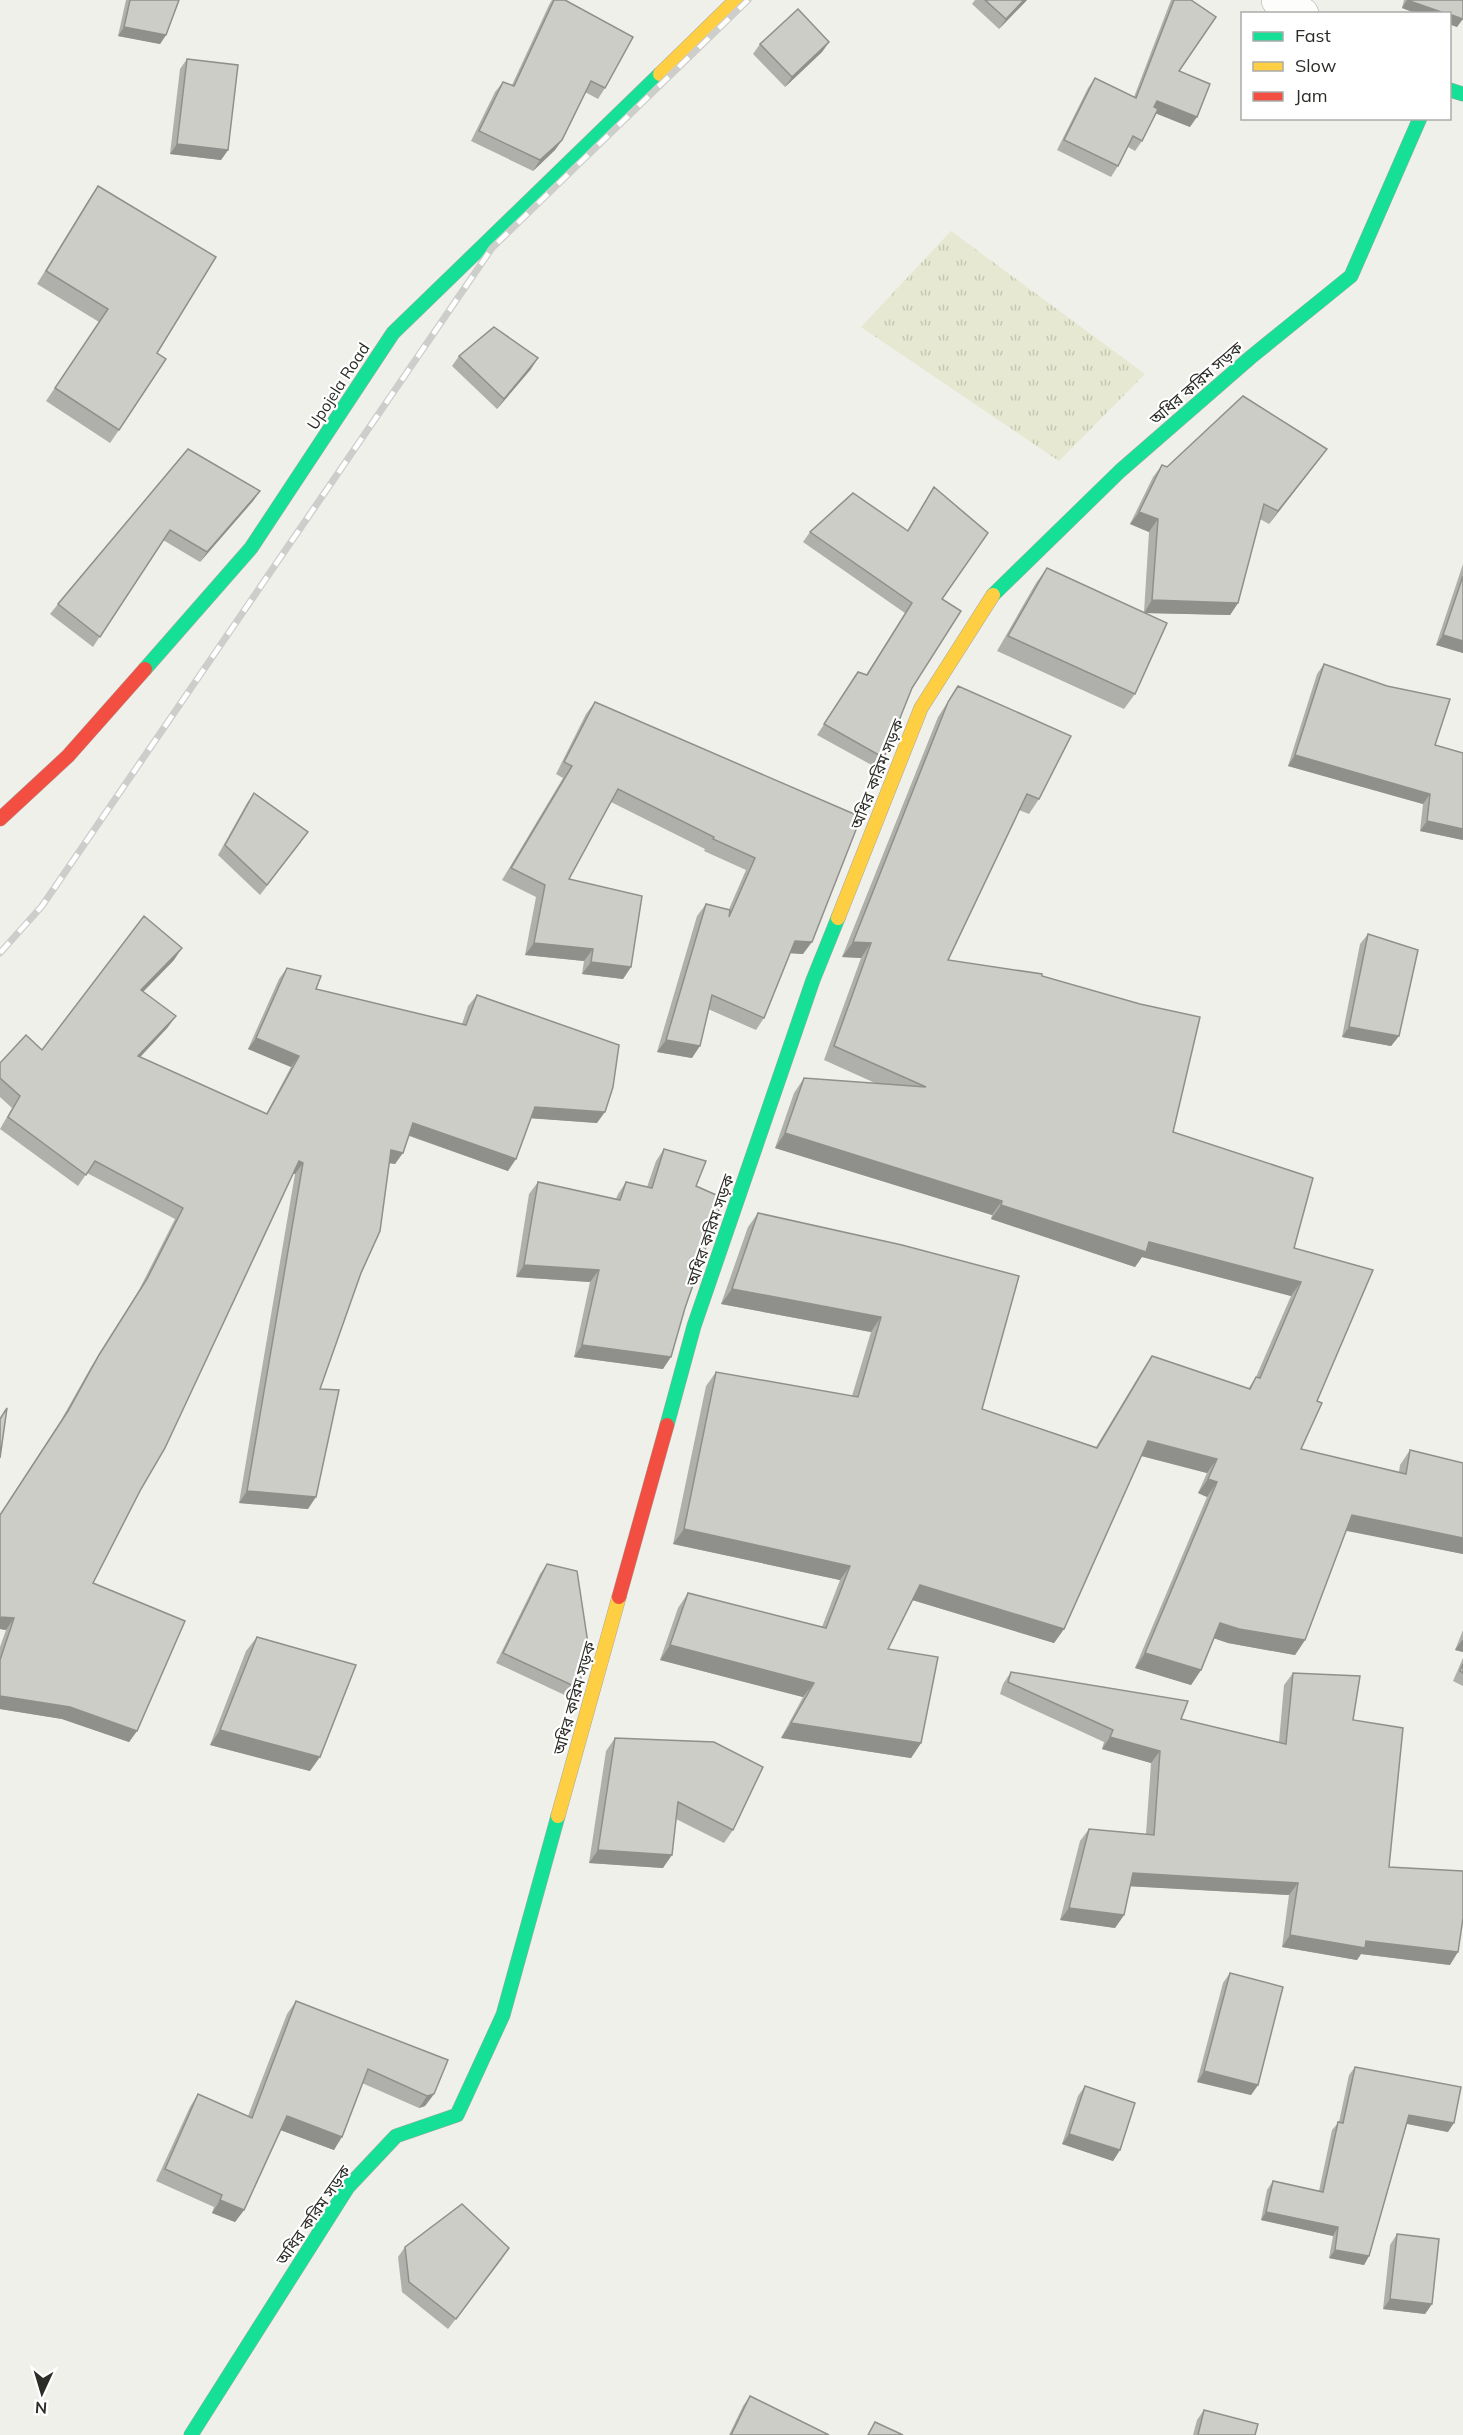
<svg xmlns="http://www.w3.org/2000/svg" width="1463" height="2435" font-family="Mulish,'Noto Sans Bengali',sans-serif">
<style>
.park{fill:url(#park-tufts)}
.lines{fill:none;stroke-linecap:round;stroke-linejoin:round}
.street-casing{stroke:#a6a7a2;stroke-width:34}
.fast-casing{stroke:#a6a7a2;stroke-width:15}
.slow-casing{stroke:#a6a7a2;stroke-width:15}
.jam-casing{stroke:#a6a7a2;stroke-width:15}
.street{stroke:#fdfdfc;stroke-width:33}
.fast{stroke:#16e098;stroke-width:14}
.slow{stroke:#ffcf43;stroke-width:14}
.jam{stroke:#f24e42;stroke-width:14}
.rail-casing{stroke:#cdcdcb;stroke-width:7}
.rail{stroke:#fff;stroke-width:4.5;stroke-dasharray:14;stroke-linecap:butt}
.wall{fill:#afb0ab}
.shaded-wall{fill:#8f908b}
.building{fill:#cccdc7;stroke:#8f908b;stroke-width:1.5}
.labels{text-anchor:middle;stroke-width:4.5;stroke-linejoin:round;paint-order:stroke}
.street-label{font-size:16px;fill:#2c2c28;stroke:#fff}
</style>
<defs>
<pattern id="park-tufts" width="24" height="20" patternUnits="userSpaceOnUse" patternTransform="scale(1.5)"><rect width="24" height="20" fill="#e6e8d1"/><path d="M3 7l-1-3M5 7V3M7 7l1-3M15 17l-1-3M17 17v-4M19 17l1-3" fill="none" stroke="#c5c7b3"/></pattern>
</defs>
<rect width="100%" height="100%" fill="#eff0e9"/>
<path class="park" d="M951 231 1145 374 1059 461 861 327Z"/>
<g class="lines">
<defs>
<path id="street" d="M1278 0 1302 14"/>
<g id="fast">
<path d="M1450 90 1463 94"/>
<path d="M993 595 1120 471 1251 357 1351 276 1420 118"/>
<path d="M145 669 251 548 393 333 660 74"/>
<path d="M667 1425 694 1326 813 980 838 918"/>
<path d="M191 2435 348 2187 396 2136 457 2115 503 2015 558 1816"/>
</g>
<g id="slow">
<path d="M660 74 736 0"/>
<path d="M838 918 921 708 993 595"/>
<path d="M558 1816 619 1597"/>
</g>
<g id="jam">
<path d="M0 819 68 756 145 669"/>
<path d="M619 1597 667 1425"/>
</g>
</defs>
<use href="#street" class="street-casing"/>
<use href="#fast" class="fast-casing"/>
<use href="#slow" class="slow-casing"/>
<use href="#jam" class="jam-casing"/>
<use href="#street" class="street"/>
<use href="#fast" class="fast"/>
<use href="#slow" class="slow"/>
<use href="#jam" class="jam"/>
<defs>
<path id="rail" d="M0 953 42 906 492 248 748 0"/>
</defs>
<use href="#rail" class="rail-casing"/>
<use href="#rail" class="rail"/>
</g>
<g class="wall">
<path d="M126 0H179L166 35 160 44 118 36Z"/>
<path d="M552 0H565L605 88 598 99 585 92 562 140 555 150 533 171 471 141 495 92 503 82 512 85 549 5Z"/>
<path d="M975 0H1027L999 29 972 4Z"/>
<path d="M1171 0H1191L1179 71 1190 127 1155 113 1142 141 1135 151 1128 147 1118 166 1111 177 1057 150 1088 88 1095 78 1134 97Z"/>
<path d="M1404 0H1463L1457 27 1449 24V14H1418L1402 8Z"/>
<path d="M829 42 822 52 785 87 753 54 760 44Z"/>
<path d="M187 59 228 150 221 160 170 154 180 69Z"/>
<path d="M98 186 157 353 119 430 110 443 46 401 99 322 37 284 89 199Z"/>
<path d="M459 356 531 369 497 409 452 366Z"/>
<path d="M188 449 260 491 253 501 200 562 163 540 93 647 50 614 58 604Z"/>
<path d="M1318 461 1269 524 1260 519 1238 603 1230 615 1145 613 1135 694 1124 709 997 651 1036 583 1047 568 1144 612 1149 532 1130 524 1153 477 1162 465 1167 467Z"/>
<path d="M934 487 942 599 912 688 884 758 877 768 817 735 858 672 866 675 905 613 803 542 810 532 907 531Z"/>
<path d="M1463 564V653L1436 645Z"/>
<path d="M1324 664 1435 745 1463 840 1420 831 1423 804 1288 766 1317 674Z"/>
<path d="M958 686 1039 799 1029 814 1019 810 948 960 1042 976 1173 1132 1294 1248 1373 1270 1317 1401 1301 1449 1399 1472 1400 1465 1410 1450 1463 1463V1554L1346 1530 1305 1640 1295 1655 1228 1643 1214 1638 1201 1670 1191 1685 1135 1668 1207 1497 1198 1493 1207 1473 1141 1456 1064 1629 1054 1643 912 1600 888 1649 921 1743 911 1758 781 1738 803 1697 660 1660 678 1608 688 1593 822 1627 840 1580 673 1544 706 1386 716 1372 852 1396 871 1332 721 1304 748 1227 758 1213 902 1245 982 1409 1096 1447 1142 1371 1152 1356 1248 1389 1256 1377 1291 1296 1142 1257 1135 1267 991 1219 992 1215 775 1148 794 1093 804 1078 875 1083 824 1060 861 958 842 957 938 717Z"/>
<path d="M595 702 861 817 803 954 790 953 764 1018 756 1030 708 1009 692 1058 657 1052 697 916 706 904 729 909 746 870 704 851 705 849 611 802 569 879 631 967 623 979 582 974 584 961 525 955 536 897 502 880 563 778 556 774 586 714Z"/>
<path d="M254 793 301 842 260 895 218 855 247 803Z"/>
<path d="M1368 934 1399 1036 1391 1046 1342 1037 1360 944Z"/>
<path d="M174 960 143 992 168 1027 140 1057 266 1114 291 1067 248 1049 279 979 287 968 316 989 462 1024 468 1006 477 995 597 1123 531 1118 508 1171 409 1136 395 1164 389 1163 361 1273 320 1389 308 1509 239 1503 295 1174H293L141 1489 93 1583 137 1731 129 1742 62 1719 0 1709V1647L6 1630 0 1629V1514L60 1422 91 1367 139 1290 175 1219 87 1173 78 1186 0 1129 12 1108 0 1097V1063L42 1050Z"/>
<path d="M664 1149 696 1186 663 1369 574 1357 590 1282 516 1277 529 1194 538 1182 616 1199 618 1194 626 1182 647 1187 656 1161Z"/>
<path d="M547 1564 578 1688 571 1698 496 1663 540 1574Z"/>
<path d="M1463 1630V1652L1455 1650Z"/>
<path d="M257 1637 310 1771 210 1745 246 1651Z"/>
<path d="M1463 1658V1686L1453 1681Z"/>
<path d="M1011 1672 1181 1719 1279 1742 1284 1685 1293 1673 1353 1720 1389 1867 1450 1965 1361 1954 1357 1960 1282 1947 1289 1895 1130 1886 1124 1915 1115 1928 1060 1920 1080 1841 1089 1829 1146 1834 1151 1763 1102 1749 1104 1742 1000 1694 1003 1684Z"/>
<path d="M615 1738 733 1830 724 1843 676 1819 663 1868 589 1863 606 1751Z"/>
<path d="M1230 1973 1258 2085 1251 2095 1197 2082 1223 1983Z"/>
<path d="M296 2001 434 2094 425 2106 419 2108 362 2083 334 2150 280 2130 244 2210 235 2222 212 2213 214 2207 156 2181 190 2107 198 2094 248 2116 287 2014Z"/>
<path d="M1355 2067 1448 2132 1407 2124 1369 2256 1364 2265 1329 2258 1333 2236 1261 2220 1267 2190 1273 2181 1319 2191 1332 2130 1339 2122 1349 2075Z"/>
<path d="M1085 2086 1120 2150 1113 2161 1062 2144 1078 2096Z"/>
<path d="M1397 2234 1432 2304 1425 2314 1383 2309 1390 2245Z"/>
<path d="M405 2247 502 2259 448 2329 402 2292 398 2257Z"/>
<path d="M750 2396 829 2435H729L743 2406Z"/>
<path d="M1204 2410 1255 2435H1193L1197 2420Z"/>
</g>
<g class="shaded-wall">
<path d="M1024 0H1027L999 29 1006 19Z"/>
<path d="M1407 0 1447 14H1418L1402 8Z"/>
<path d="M1449 14 1463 19 1457 27 1449 24Z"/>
<path d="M124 27 166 35 160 44 118 36Z"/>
<path d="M829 42 822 52 785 87 792 77Z"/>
<path d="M1157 101 1197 117 1190 127 1150 111Z"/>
<path d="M562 140 555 150 533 171 540 160Z"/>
<path d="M177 144 228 150 221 160 170 154Z"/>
<path d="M538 358 531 369 497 409 504 399Z"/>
<path d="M1327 449 1318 461 1269 524 1278 511Z"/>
<path d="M260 491 253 501 200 562 207 552Z"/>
<path d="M1139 512 1158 519 1149 532 1130 524Z"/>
<path d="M1152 600 1238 603 1230 615 1144 613Z"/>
<path d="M1443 635 1463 641V653L1436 645Z"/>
<path d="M1295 755 1430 794 1423 804 1288 766Z"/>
<path d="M1427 821 1463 829V840L1420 831Z"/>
<path d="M795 941 812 942 803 954 787 953Z"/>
<path d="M853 942 871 943 861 958 842 957Z"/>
<path d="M534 943 593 949 584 961 525 955Z"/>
<path d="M182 948 174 960 133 1002 141 990Z"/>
<path d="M591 962 631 967 623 979 582 974Z"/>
<path d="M176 1016 168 1027 130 1068 138 1056Z"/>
<path d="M1349 1027 1399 1036 1391 1046 1342 1037Z"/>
<path d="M256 1038 299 1056 291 1067 248 1049Z"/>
<path d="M666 1040 700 1046 692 1058 657 1052Z"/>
<path d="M535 1107 605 1112 597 1123 527 1118Z"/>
<path d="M413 1123 516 1159 508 1171 405 1134Z"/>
<path d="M785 1133 1002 1201 992 1215 775 1148Z"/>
<path d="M391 1150 403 1153 395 1164 383 1162Z"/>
<path d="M299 1161 303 1163 295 1174 291 1173Z"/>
<path d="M1001 1205 1149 1242 1301 1282 1291 1296 1142 1257 1135 1267 991 1219Z"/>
<path d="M524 1265 599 1270 590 1282 516 1277Z"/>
<path d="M732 1289 881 1317 871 1332 721 1304Z"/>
<path d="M582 1345 671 1357 663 1369 574 1357Z"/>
<path d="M1148 1441 1217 1459 1207 1473 1138 1455Z"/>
<path d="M1208 1479 1217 1482 1207 1497 1198 1493Z"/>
<path d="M247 1491 316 1497 308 1509 239 1503Z"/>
<path d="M1352 1515 1463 1538V1554L1342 1530Z"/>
<path d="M684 1529 850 1566 840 1580 673 1544Z"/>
<path d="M920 1585 1064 1629 1054 1643 909 1599Z"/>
<path d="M0 1617 14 1618 6 1630 0 1629Z"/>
<path d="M1220 1623 1305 1640 1295 1655 1228 1643 1210 1637Z"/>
<path d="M1462 1640H1463V1652L1455 1650Z"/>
<path d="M670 1645 814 1683 803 1697 660 1660Z"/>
<path d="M1145 1653 1201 1670 1191 1685 1135 1668Z"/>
<path d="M0 1696 70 1707 137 1731 129 1742 62 1719 0 1709Z"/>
<path d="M791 1723 921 1743 911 1758 781 1738Z"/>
<path d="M220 1730 320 1757 310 1771 210 1745Z"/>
<path d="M1110 1737 1160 1751 1151 1763 1102 1749Z"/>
<path d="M598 1850 672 1855 663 1868 589 1863Z"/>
<path d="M1133 1873 1298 1883 1289 1895 1124 1886Z"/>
<path d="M1069 1908 1124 1915 1115 1928 1060 1920Z"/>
<path d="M1290 1935 1366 1941 1458 1952 1450 1965 1361 1954 1357 1960 1282 1947Z"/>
<path d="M1204 2071 1258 2085 1251 2095 1197 2082Z"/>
<path d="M434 2094 425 2106 419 2108 427 2096Z"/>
<path d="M1409 2115 1454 2123 1448 2132 1403 2123Z"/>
<path d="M287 2116 342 2137 334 2150 278 2129Z"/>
<path d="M1069 2134 1120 2150 1113 2161 1062 2144Z"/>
<path d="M220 2200 244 2210 235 2222 212 2213Z"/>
<path d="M1266 2212 1338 2227 1333 2236 1261 2220Z"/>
<path d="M1335 2250 1369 2256 1364 2265 1329 2258Z"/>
<path d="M1390 2299 1432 2304 1425 2314 1383 2309Z"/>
</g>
<g class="building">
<path d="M130 0H179L166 35 124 27Z"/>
<path d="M554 0H565L633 37 605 88 591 81 562 140 540 160 479 131 503 82 514 86Z"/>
<path d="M985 0H1024L1006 19Z"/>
<path d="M1174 0H1191L1216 17 1179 71 1210 84 1197 117 1157 101 1154 107 1158 109 1142 141 1133 136 1118 166 1064 140 1095 78 1136 98Z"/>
<path d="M1407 0H1463V19L1449 14H1447Z"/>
<path d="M798 9 829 42 792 77 760 44Z"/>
<path d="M187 59 238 65 228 150 177 144Z"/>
<path d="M98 186 216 257 157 353 166 359 119 430 55 388 108 309 46 271Z"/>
<path d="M494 327 538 358 504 399 459 356Z"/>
<path d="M1243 396 1327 449 1278 511 1264 504 1238 603 1152 600 1158 519 1139 512 1162 465 1167 467Z"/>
<path d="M188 449 260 491 207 552 170 530 100 637 58 604Z"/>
<path d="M934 487 988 533 942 599 961 611 912 688 884 758 824 724 858 672 867 675 912 603 810 532 853 493 908 531Z"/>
<path d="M1047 568 1167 623 1135 694 1008 636Z"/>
<path d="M1463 576V641L1443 635Z"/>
<path d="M1324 664 1387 686 1450 699 1435 745 1463 753V829L1427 821 1430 794 1295 755Z"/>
<path d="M958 686 1071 736 1039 799 1027 794 948 960 1042 974V976L1140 1004 1200 1017 1173 1132 1313 1178 1294 1248 1373 1270 1317 1401 1322 1403 1301 1449 1406 1474 1410 1450 1463 1463V1538L1352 1515 1305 1640 1239 1629 1220 1623 1201 1670 1145 1653 1217 1482 1208 1479 1217 1459 1148 1441 1064 1629 920 1585 888 1649 938 1657 921 1743 791 1723 814 1683 670 1645 688 1593 826 1628 850 1566 684 1529 716 1372 858 1397 881 1317 732 1289 758 1213 902 1245 1019 1276 982 1409 1097 1448 1152 1356 1250 1389 1256 1377 1260 1378 1301 1282 1149 1242 1146 1252 1001 1205 1002 1201 785 1133 804 1078 926 1087 834 1046 871 943 853 942 948 702Z"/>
<path d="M595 702 861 817 812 942 795 941 764 1018 712 995 700 1046 666 1040 706 904 730 910 729 917 755 858 713 839 714 837 618 789 569 879 642 896 631 967 591 962 593 949 534 943 545 885 511 868 572 766 564 762Z"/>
<path d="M254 793 308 832 267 885 225 845Z"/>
<path d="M144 916 182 948 141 990 176 1016 138 1056 267 1114 299 1056 256 1038 287 968 321 976 316 989 466 1025 477 995 619 1045 613 1087 605 1112 535 1107 516 1159 413 1123 403 1153 391 1150 380 1231 361 1273 320 1389 339 1390 316 1497 247 1491 303 1163 299 1161 165 1448 141 1489 93 1583 185 1621 137 1731 70 1707 0 1696V1660L14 1618 0 1617V1515L68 1411 99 1355 147 1279 183 1208 95 1161 86 1175 8 1117 20 1096 0 1078V1063L26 1035 42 1050Z"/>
<path d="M1368 934 1418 950 1399 1036 1349 1027Z"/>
<path d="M664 1149 706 1161 696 1186 723 1198 685 1308 671 1357 582 1345 599 1270 524 1265 538 1182 620 1200 626 1182 652 1188Z"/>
<path d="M7 1408 0 1458V1419Z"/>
<path d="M547 1564 577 1571 589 1650 578 1688 503 1653Z"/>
<path d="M257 1637 356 1665 320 1757 220 1730Z"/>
<path d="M1463 1664V1673L1460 1671Z"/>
<path d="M1011 1672 1188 1701 1181 1719 1286 1744 1293 1673 1360 1676 1353 1720 1403 1728 1389 1867 1463 1871V1918L1458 1952 1366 1941 1365 1948 1290 1935 1298 1883 1133 1873 1124 1915 1069 1908 1089 1829 1154 1835 1160 1751 1110 1737 1113 1730 1008 1682Z"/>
<path d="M615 1738 714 1742 763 1767 733 1830 678 1802 672 1855 598 1850Z"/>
<path d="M1230 1973 1283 1987 1258 2085 1204 2071Z"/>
<path d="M296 2001 448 2060 434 2094 427 2096 368 2069 342 2137 287 2116 244 2210 220 2200 222 2195 165 2169 198 2094 252 2118Z"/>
<path d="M1355 2067 1461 2087 1454 2123 1409 2115 1369 2256 1335 2250 1338 2227 1266 2212 1273 2181 1323 2192 1338 2122 1343 2123Z"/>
<path d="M1085 2086 1135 2103 1120 2150 1069 2134Z"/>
<path d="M462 2204 509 2248 456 2319 409 2282 405 2247Z"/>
<path d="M1397 2234 1439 2239 1432 2304 1390 2299Z"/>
<path d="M750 2396 829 2435H731Z"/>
<path d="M1204 2410 1258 2424 1255 2435H1198Z"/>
<path d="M875 2422 903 2435H868Z"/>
</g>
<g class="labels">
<g class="street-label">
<text transform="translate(1196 383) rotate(-41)" y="6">অধির করিম সড়ক</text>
<text transform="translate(338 386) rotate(-57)" y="6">Upojela Road</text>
<text transform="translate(877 774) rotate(-68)" y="6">অধির করিম সড়ক</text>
<text transform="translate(710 1230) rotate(-71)" y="6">অধির করিম সড়ক</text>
<text transform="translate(574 1698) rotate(-74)" y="6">অধির করিম সড়ক</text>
<text transform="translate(313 2215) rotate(-55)" y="6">অধির করিম সড়ক</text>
</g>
</g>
<rect x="1241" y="12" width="210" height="108" fill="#ffffff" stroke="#ababa9" stroke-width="1.5"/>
<rect x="1253" y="32" width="30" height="9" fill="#16e098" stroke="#ababa9" stroke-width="1.5"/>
<text x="1295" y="42" font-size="18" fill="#2c2c28">Fast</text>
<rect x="1253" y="62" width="30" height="9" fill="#ffcf43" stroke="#ababa9" stroke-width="1.5"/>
<text x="1295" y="72" font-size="18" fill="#2c2c28">Slow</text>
<rect x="1253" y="92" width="30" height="9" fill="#f24e42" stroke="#ababa9" stroke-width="1.5"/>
<text x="1295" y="102" font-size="18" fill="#2c2c28">Jam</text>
<g transform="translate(42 2393) rotate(184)" stroke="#ffffff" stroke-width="4.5" paint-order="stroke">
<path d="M0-4.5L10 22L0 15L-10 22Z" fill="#2c2c28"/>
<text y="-9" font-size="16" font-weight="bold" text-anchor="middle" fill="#2c2c28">N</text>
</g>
</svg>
